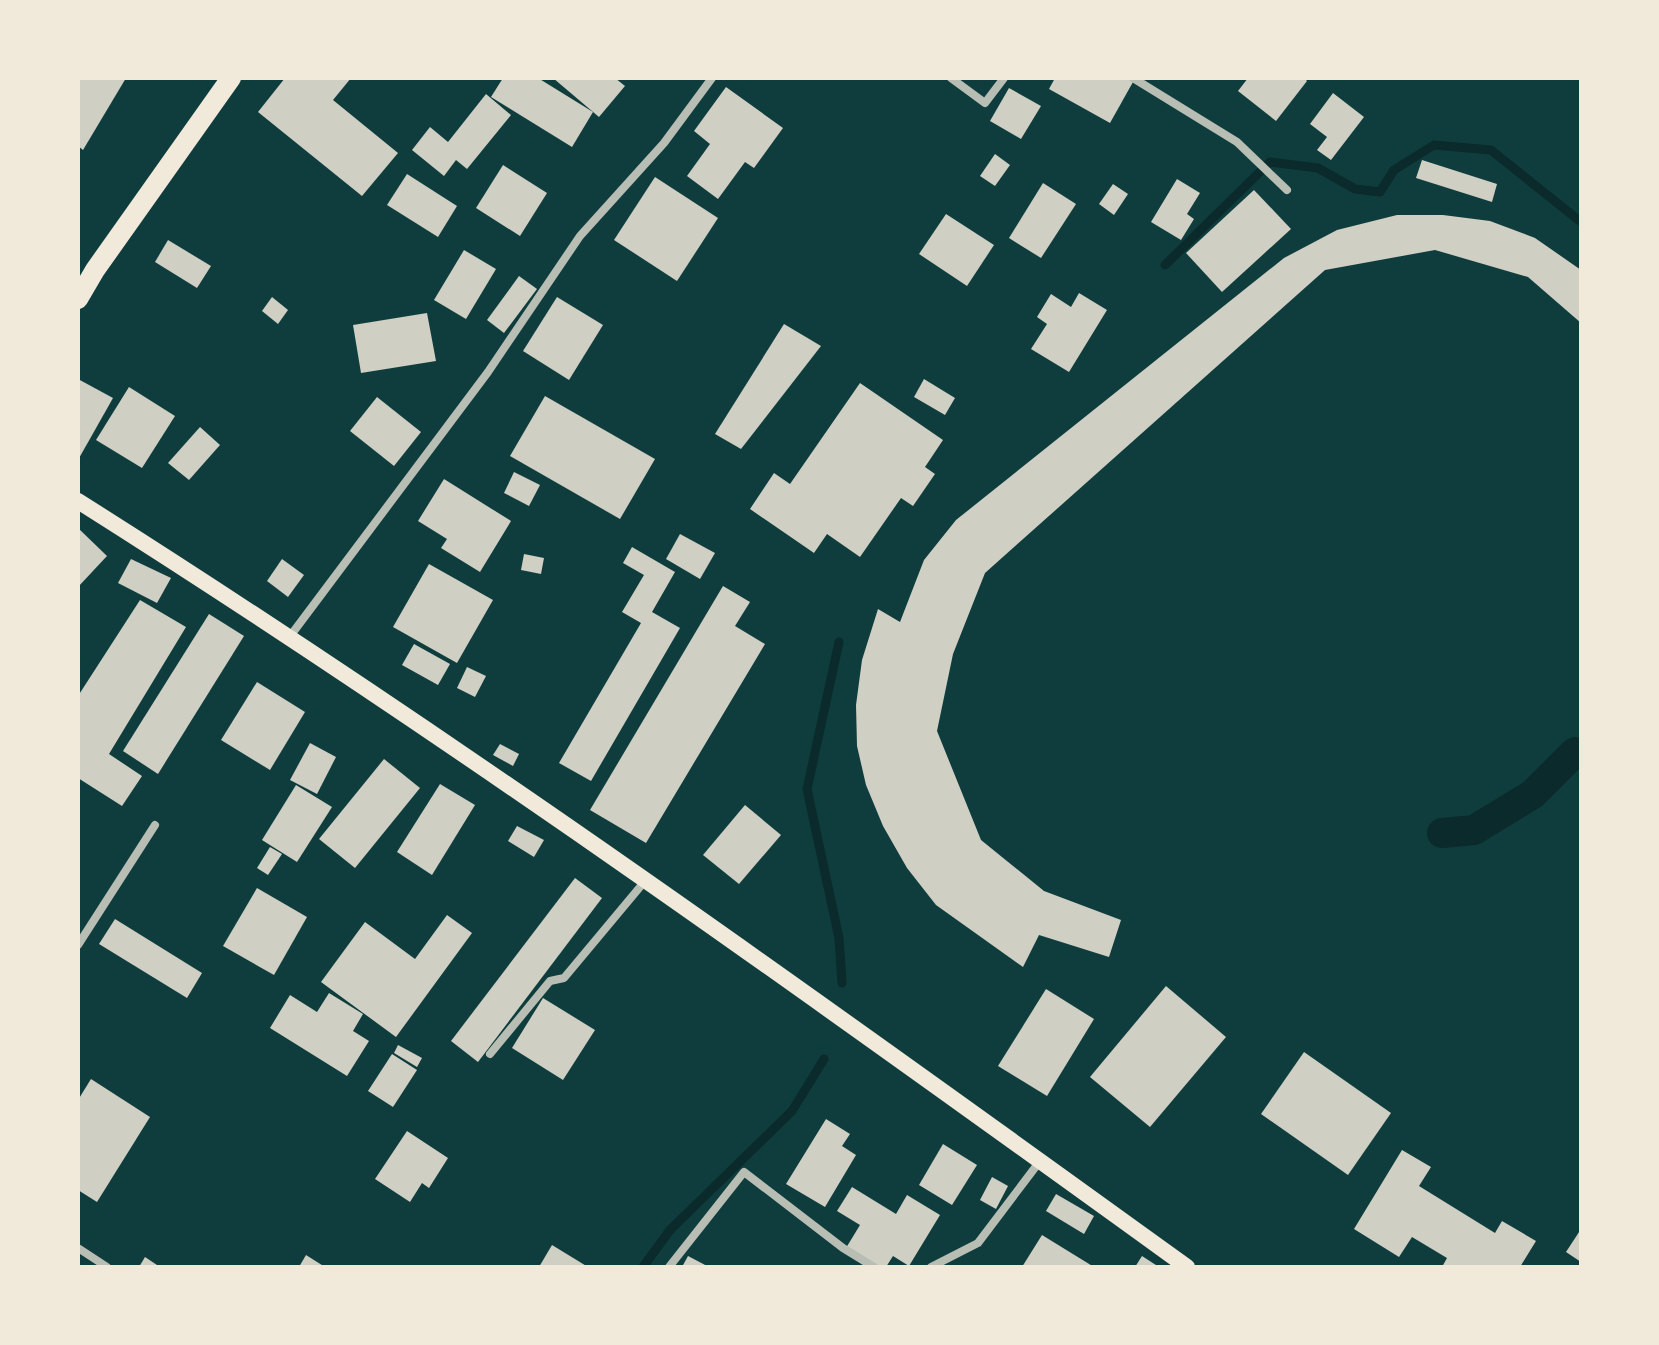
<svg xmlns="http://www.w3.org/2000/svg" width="1659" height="1345" font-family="'Sofia Sans Condensed',sans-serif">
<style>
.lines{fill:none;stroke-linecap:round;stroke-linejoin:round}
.stream{stroke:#0a2a2b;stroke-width:9}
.canal{stroke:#0a2a2b;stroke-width:30}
.building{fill:#cfcfc3}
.minor{stroke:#b8beb3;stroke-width:8}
.secondary{stroke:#f1e9da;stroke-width:16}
.primary{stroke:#f1e9da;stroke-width:20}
</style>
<rect width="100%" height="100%" fill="#0f3d3e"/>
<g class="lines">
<g class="stream">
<path d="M1165 265 1270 162 1318 168 1355 189 1380 192 1394 170 1434 145 1491 150 1581 222"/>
<path d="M839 642 807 789 839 938 842 983"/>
<path d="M643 1267 670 1230 792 1111 824 1059"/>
</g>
<path class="canal" d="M1442 833 1474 830 1533 794 1575 752 1581 755"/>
</g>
<g class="building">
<path d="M78 78H126L83 150 78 146Z"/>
<path d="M285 78H351L333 100 398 153 362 196 258 112Z"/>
<path d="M503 78H538L593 112 572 147 491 97Z"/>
<path d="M553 78H615L625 86 599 117Z"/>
<path d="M1055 78H1127L1133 82 1110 123 1049 89Z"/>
<path d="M1248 78H1304L1307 81 1276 121 1238 91Z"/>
<path d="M726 87 783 128 754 168 745 162 718 199 687 176 710 144 694 131Z"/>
<path d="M1009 88 1041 106 1021 139 990 121Z"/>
<path d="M1333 93 1364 117 1331 160 1317 150 1327 137 1310 124Z"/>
<path d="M486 94 511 115 467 169 456 160 444 176 412 150 430 127 448 142Z"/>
<path d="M995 154 1010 165 995 186 980 176Z"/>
<path d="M1422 160 1497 184 1492 202 1416 178Z"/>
<path d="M503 165 547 193 520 236 476 208Z"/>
<path d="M407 174 457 206 438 237 387 205Z"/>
<path d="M655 177 718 218 677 281 614 240Z"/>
<path d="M1177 179 1200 193 1187 214 1194 219 1181 240 1151 222Z"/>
<path d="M1043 183 1076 204 1041 258 1009 238Z"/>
<path d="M1113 184 1128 194 1114 215 1099 204Z"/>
<path d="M1254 190 1291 229 1222 292 1186 253Z"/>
<path d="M946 214 994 245 967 286 919 254Z"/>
<path d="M1397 215H1443L1490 221 1535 238 1581 270V323L1528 277 1435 250 1325 270 985 573 953 654 937 731 981 840 1044 891 1121 920 1109 957 1039 935 1023 967 936 905 907 868 883 826 866 785 857 746 856 705 862 660 878 609 900 622 924 560 956 520 1284 258 1337 230Z"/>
<path d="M168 240 211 266 197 288 155 262Z"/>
<path d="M464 250 496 269 466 319 434 300Z"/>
<path d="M519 276 537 289 504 333 487 320Z"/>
<path d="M1079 293 1107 310 1069 372 1031 349 1047 324 1037 317 1051 294 1071 307Z"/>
<path d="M272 297 288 310 278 324 262 311Z"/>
<path d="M557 297 603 325 569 380 523 351Z"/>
<path d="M427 313 436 361 361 373 353 325Z"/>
<path d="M784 324 821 346 741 449 715 434Z"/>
<path d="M78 379 113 398 78 460Z"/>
<path d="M924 379 955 398 945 415 914 397Z"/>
<path d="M860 383 943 440 925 467 935 474 913 506 901 498 860 557 827 534 814 553 750 509 774 473 790 484Z"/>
<path d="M129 387 175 416 142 468 96 440Z"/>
<path d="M545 396 655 459 620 519 510 456Z"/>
<path d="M377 397 421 432 394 466 350 431Z"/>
<path d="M200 427 220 445 189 480 168 463Z"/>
<path d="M514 472 540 485 529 506 504 493Z"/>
<path d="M444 479 511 521 480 572 441 548 447 539 418 521Z"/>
<path d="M78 528 107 556 78 587Z"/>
<path d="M680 534 715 553 700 579 666 559Z"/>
<path d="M632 547 675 572 652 612 680 628 591 781 559 763 641 623 622 612 644 575 623 563Z"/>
<path d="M524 554 544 558 541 574 521 570Z"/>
<path d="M131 559 171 578 157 603 118 583Z"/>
<path d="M282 559 304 575 288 597 267 581Z"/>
<path d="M429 564 493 600 457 663 393 627Z"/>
<path d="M723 586 750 602 735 626 765 644 646 843 590 810Z"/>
<path d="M140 600 186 627 109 754 142 776 122 806 78 778V696Z"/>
<path d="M209 614 244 636 158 774 123 751Z"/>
<path d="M414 644 450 664 438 685 402 665Z"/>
<path d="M467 667 486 676 475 697 457 688Z"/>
<path d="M257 682 305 712 270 770 221 740Z"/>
<path d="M310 743 336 757 317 794 290 780Z"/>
<path d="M500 744 519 754 513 766 493 755Z"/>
<path d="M384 759 420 788 355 868 319 839Z"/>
<path d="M440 784 475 805 432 875 397 852Z"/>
<path d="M296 785 332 807 297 862 262 840Z"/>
<path d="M745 805 781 835 739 884 703 855Z"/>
<path d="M517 826 544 840 534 857 508 841Z"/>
<path d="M270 847 282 854 268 875 257 868Z"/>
<path d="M575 878 602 898 478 1062 451 1041Z"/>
<path d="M257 888 307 917 274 975 223 946Z"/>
<path d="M447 915 472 933 396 1037 321 982 365 922 415 959Z"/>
<path d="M115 919 202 973 187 998 99 944Z"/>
<path d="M1166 986 1226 1037 1150 1127 1090 1077Z"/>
<path d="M1046 989 1094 1019 1047 1096 998 1066Z"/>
<path d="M329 993 363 1014 353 1031 369 1041 347 1076 270 1028 290 995 317 1012Z"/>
<path d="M543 998 595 1030 563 1080 512 1048Z"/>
<path d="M398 1045 422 1058 417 1067 394 1053Z"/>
<path d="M1304 1052 1391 1113 1348 1175 1261 1114Z"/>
<path d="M392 1054 417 1070 393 1107 368 1091Z"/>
<path d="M91 1079 150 1117 97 1202 78 1190V1100Z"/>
<path d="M826 1119 850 1134 842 1146 856 1155 825 1207 786 1184Z"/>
<path d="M407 1131 448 1158 429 1188 422 1183 410 1202 375 1179Z"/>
<path d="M943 1144 977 1165 952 1205 919 1185Z"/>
<path d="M1402 1150 1431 1167 1419 1186 1495 1233 1502 1221 1536 1241 1520 1267H1442L1447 1258 1412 1237 1399 1257 1354 1229Z"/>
<path d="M992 1177 1008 1186 996 1209 980 1200Z"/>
<path d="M852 1187 896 1214 907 1195 940 1215 909 1266 893 1256 886 1267H876L846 1248 860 1225 837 1211Z"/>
<path d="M1056 1194 1094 1216 1084 1234 1046 1211Z"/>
<path d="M1581 1229V1262L1566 1252Z"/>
<path d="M1042 1235 1094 1267H1022Z"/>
<path d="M552 1245 588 1267H539Z"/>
<path d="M306 1255 325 1267H299Z"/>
<path d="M688 1256 709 1267H682Z"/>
<path d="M1142 1256 1159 1267H1135Z"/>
<path d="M145 1257 160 1267H139Z"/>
</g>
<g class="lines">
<g class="minor">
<path d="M951 78 985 103 1004 78"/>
<path d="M1133 78 1237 142 1287 190"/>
<path d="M291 635 488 372 580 236 664 143 712 78"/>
<path d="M78 945 155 825"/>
<path d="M490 1054 550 981 564 978 645 881"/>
<path d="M78 1248 107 1267"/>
<path d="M669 1267 744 1172 843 1248 874 1267"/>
<path d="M931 1267 978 1243 1040 1161"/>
</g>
<path class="secondary" d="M78 501C458 741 823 1004 1187 1267"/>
<path class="primary" d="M78 299 95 270 231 78"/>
</g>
<rect width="1659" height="1345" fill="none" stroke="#f1e9da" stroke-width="160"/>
</svg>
